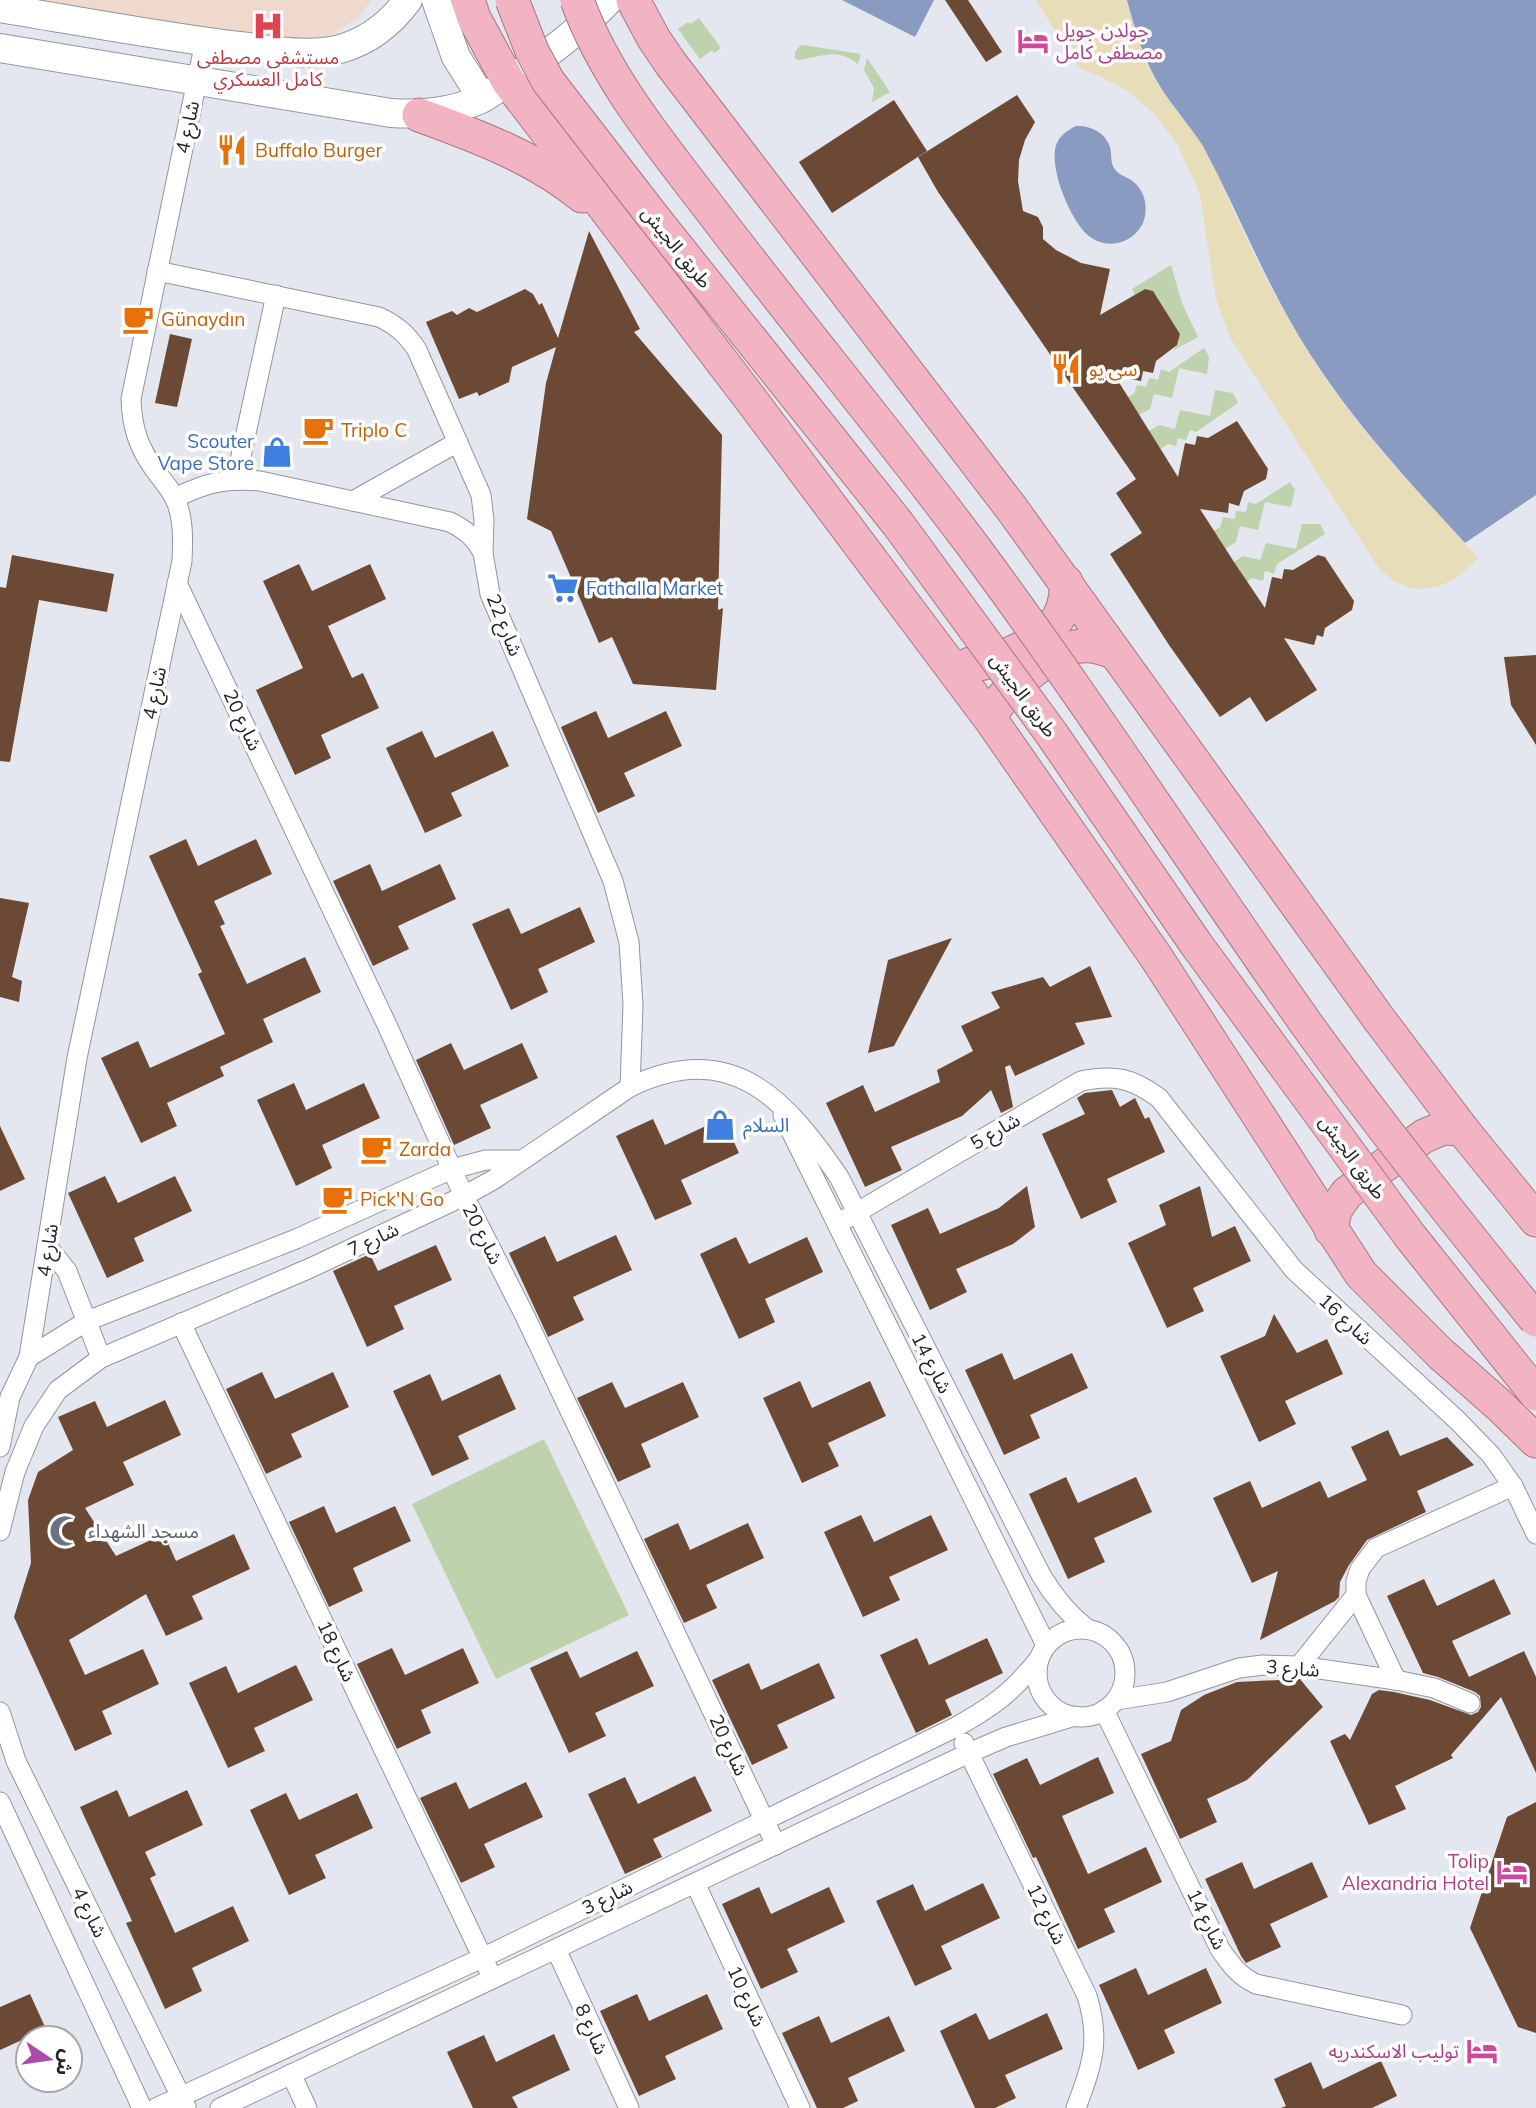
<svg xmlns="http://www.w3.org/2000/svg" width="1536" height="2108" font-family="Mulish,'Noto Sans Arabic',sans-serif">
<style>
.medical{fill:#efd8cc}
.green{fill:#bdd2ad}
.sand{fill:#e7ddb8}
.water{fill:#899bc0}
.building{fill:#6c4934}
.lines{fill:none;stroke-linecap:round;stroke-linejoin:round}
.minor-casing{stroke:#93969e;stroke-width:21}
.secondary-casing{stroke:#93969e;stroke-width:30}
.trunk-casing{stroke:#a87683;stroke-width:35}
.minor{stroke:#fff;stroke-width:19}
.secondary{stroke:#fff;stroke-width:28}
.trunk{stroke:#f2b4c3;stroke-width:33}
.trunk-bridge-casing{stroke:#a87683;stroke-width:35;stroke-linecap:butt}
.trunk-bridge{stroke:#f2b4c3;stroke-width:33}
.labels{text-anchor:middle;stroke-width:7;stroke-linejoin:round;paint-order:stroke}
.hotel-label{font-size:19px;fill:#b23c85;stroke:#fff;text-anchor:end}
.health-label{font-size:19px;fill:#be3a42;stroke:#fff}
.street-label{font-size:19px;fill:#242528;stroke:#fff}
.food-label{font-size:19px;fill:#c56008;stroke:#fff;text-anchor:start}
.shop-label{font-size:19px;fill:#366cbe;stroke:#fff;text-anchor:start}
.worship-label{font-size:19px;fill:#5b616d;stroke:#fff;text-anchor:start}
</style>
<rect width="100%" height="100%" fill="#e4e7ef"/>
<path class="medical" d="M25 0H371L358 18 330 35 301 44Z"/>
<g class="green">
<path d="M699 18 721 48 714 53 712 50 700 59 678 29 688 22 690 24Z"/>
<path d="M801 45H803L861 54 858 64C834 47 824 57 798 60L795 58V52Z"/>
<path d="M867 58 890 92 872 102 874 88 864 70Z"/>
<path d="M1171 265 1182 303 1198 337 1174 350 1180 334 1153 291 1145 289 1135 295 1132 289Z"/>
<path d="M1204 348 1209 357 1207 374 1179 368 1172 398 1154 394 1150 409 1139 415 1120 401 1134 394 1137 385 1146 387 1149 378 1158 380 1161 369 1169 372Z"/>
<path d="M1215 390 1233 393 1238 403 1196 432 1190 430 1186 440 1178 438 1176 446 1168 444 1153 454 1149 431 1159 425 1175 429 1180 410 1210 416Z"/>
<path d="M1290 482 1295 490 1291 507 1265 502 1258 530 1240 526 1236 542 1225 549 1218 536 1211 540 1207 535 1220 527 1223 517 1235 519 1236 511 1246 512 1248 502 1256 504Z"/>
<path d="M1302 524H1320L1325 534 1277 564 1274 574 1265 571 1263 581 1252 578 1240 587 1243 575 1234 562 1243 556 1260 560 1266 543 1296 549Z"/>
<path d="M544 1439 629 1615 496 1679 412 1504Z"/>
</g>
<path class="sand" d="M1036 0H1127C1135 31 1143 62 1161 89 1175 110 1193 127 1205 149 1222 180 1234 214 1250 246 1267 282 1287 318 1309 353 1355 428 1419 492 1478 558 1448 590 1416 602 1380 570L1231 339 1216 299 1200 196 1193 177 1177 144 1154 114 1129 92 1103 78 1084 70 1075 63Z"/>
<g class="water">
<path d="M842 0H934L915 37Z"/>
<path d="M1127 0H1536V495L1465 543C1410 483 1354 423 1310 354 1267 288 1240 215 1203 146 1190 126 1174 108 1161 88 1144 61 1135 30 1127 0Z"/>
<path d="M1076 126C1090 125 1106 133 1110 147 1112 154 1110 161 1114 168 1118 175 1125 176 1131 180 1145 189 1149 208 1143 223 1139 231 1132 238 1124 241 1112 246 1099 244 1089 236 1071 222 1047 165 1057 143 1060 135 1068 130 1076 126Z"/>
</g>
<g class="building">
<path d="M945 0H968L1002 52 986 62Z"/>
<path d="M1017 95 1035 122 1025 140 1019 160 1018 181 1023 211 1038 217 1043 227V239L1056 250 1081 263 1110 269 1100 315 1145 289 1153 291 1180 334 1177 345 1156 361 1153 373 1143 371 1141 381 1115 376 1178 477 1185 443 1195 445 1197 436 1208 438 1237 421 1268 469 1266 479 1244 491 1239 506 1229 503 1228 513 1200 509 1234 562 1265 608 1272 577 1282 579 1284 569 1293 570 1318 555 1325 557 1354 601 1352 610 1325 628 1323 637 1317 635 1314 645 1284 638 1317 690 1266 722 1250 697 1220 717 1169 645 1110 554 1142 533 1116 493 1136 479 938 192 918 157Z"/>
<path d="M894 100 927 151 832 213 799 162Z"/>
<path d="M589 231 640 329 634 332 722 435 718 610 723 608 716 690 633 684 612 637 599 643 551 531 527 519 546 383 556 347 512 367 509 382 479 396 477 392 459 399 426 322 452 311 457 315 469 308 477 312 525 289 533 294 539 305 542 303 558 338Z"/>
<path d="M170 334 192 339 177 407 155 403Z"/>
<path d="M12 555 114 574 107 612 39 600 10 762 0 761V587L6 588Z"/>
<path d="M299 564 312 591 370 564 386 599 328 626 352 678 363 673 379 708 321 735 331 758 295 775 256 690 303 668 263 581Z"/>
<path d="M1536 655V745L1511 705 1504 657Z"/>
<path d="M596 711 608 738 666 711 682 746 624 773 635 796 598 813 561 727Z"/>
<path d="M422 731 435 758 493 731 509 766 451 793 462 816 425 833 386 748Z"/>
<path d="M186 839 198 866 256 839 272 874 214 901 225 924 220 926 247 984 305 957 321 992 263 1019 273 1042 220 1067 224 1076 167 1103 177 1126 141 1143 101 1058 138 1041 150 1068 225 1034 198 974 202 972 149 856Z"/>
<path d="M370 864 382 891 440 864 456 899 398 926 409 949 373 966 333 881Z"/>
<path d="M0 898 29 903 12 977 22 981 19 1002 0 997Z"/>
<path d="M580 907 595 942 538 969 548 992 511 1010 472 924 509 908 521 934Z"/>
<path d="M952 938 894 1046 868 1053 888 960Z"/>
<path d="M1090 966 1112 1017 1075 1023 1085 1044 1015 1076 1010 1065 1005 1067 1013 1107 1001 1113 991 1090 962 1116 891 1147 902 1170 865 1187 826 1103 863 1085 875 1112 940 1082 937 1070 973 1051 961 1026 1000 1008 991 992 1043 977 1050 987Z"/>
<path d="M451 1043 464 1070 522 1043 538 1078 480 1105 491 1128 454 1145 416 1060Z"/>
<path d="M294 1083 306 1110 364 1083 380 1118 322 1145 332 1168 296 1186 257 1100Z"/>
<path d="M1112 1090 1120 1107 1135 1098 1145 1119 1149 1117 1165 1152 1107 1179 1117 1202 1081 1219 1042 1134 1085 1114 1077 1098 1085 1093Z"/>
<path d="M723 1118 739 1153 681 1180 692 1204 655 1220 616 1136 653 1119 665 1145Z"/>
<path d="M0 1126 25 1179 0 1191Z"/>
<path d="M105 1176 118 1203 175 1176 192 1211 134 1238 144 1261 107 1278 68 1193Z"/>
<path d="M1027 1186 1035 1227 1013 1244 956 1269 967 1292 930 1310 891 1225 928 1208 940 1234 999 1208Z"/>
<path d="M1200 1186 1212 1237 1235 1226 1251 1261 1193 1288 1204 1311 1167 1328 1128 1243 1166 1225 1159 1205Z"/>
<path d="M616 1235 632 1270 573 1297 584 1320 548 1337 509 1253 545 1236 557 1262Z"/>
<path d="M736 1237 749 1264 807 1237 823 1272 765 1299 775 1322 739 1339 700 1254Z"/>
<path d="M436 1245 452 1280 394 1306 404 1329 367 1347 333 1271 370 1254 378 1271Z"/>
<path d="M1274 1314 1297 1353 1327 1339 1343 1374 1285 1401 1296 1424 1259 1442 1220 1356 1265 1336Z"/>
<path d="M1002 1353 1014 1380 1072 1353 1088 1388 1030 1415 1040 1438 1004 1455 965 1370Z"/>
<path d="M262 1372 275 1399 333 1372 349 1407 291 1434 302 1457 266 1474 226 1389Z"/>
<path d="M430 1374 442 1401 500 1374 516 1409 458 1436 469 1459 432 1476 393 1391Z"/>
<path d="M800 1381 812 1408 870 1381 886 1416 828 1443 839 1466 802 1483 763 1398Z"/>
<path d="M612 1382 625 1408 683 1382 699 1417 641 1444 651 1467 618 1482 577 1398Z"/>
<path d="M165 1400 181 1435 123 1462 134 1485 85 1508 116 1556 164 1534 176 1561 234 1534 250 1569 192 1596 203 1619 166 1636 146 1594 69 1640 85 1675 143 1649 159 1684 102 1711 112 1734 75 1751 14 1617 31 1563 28 1500 38 1472 73 1450 58 1417 95 1401 107 1427Z"/>
<path d="M1388 1430 1400 1456 1447 1437 1474 1465 1417 1491 1426 1512 1367 1540 1349 1565 1340 1582 1339 1597 1335 1601 1260 1640 1278 1571 1252 1583 1213 1498 1250 1481 1262 1508 1320 1481 1328 1498 1367 1480 1351 1447Z"/>
<path d="M1066 1477 1078 1503 1136 1477 1152 1512 1094 1538 1105 1562 1068 1579 1029 1494Z"/>
<path d="M324 1506 336 1533 395 1506 411 1541 353 1568 363 1591 329 1607 289 1522Z"/>
<path d="M861 1515 874 1542 931 1515 948 1550 889 1577 900 1600 863 1617 824 1532Z"/>
<path d="M678 1523 690 1550 748 1523 764 1558 706 1585 717 1608 684 1623 644 1539Z"/>
<path d="M1424 1579 1437 1606 1494 1579 1511 1614 1452 1641 1469 1677 1524 1651 1536 1677V1773L1501 1697 1451 1755 1453 1758 1395 1786 1406 1809 1369 1825 1330 1741 1345 1734 1350 1740 1372 1694 1379 1690 1394 1692 1430 1700 1471 1715 1478 1712 1481 1707 1480 1696 1475 1692 1438 1677 1423 1673 1387 1596Z"/>
<path d="M917 1638 929 1665 987 1638 1003 1673 945 1700 952 1715 916 1733 880 1655Z"/>
<path d="M392 1648 405 1675 463 1648 479 1683 421 1710 431 1733 397 1749 357 1664Z"/>
<path d="M567 1651 580 1678 637 1651 654 1686 595 1713 606 1736 569 1753 530 1668Z"/>
<path d="M749 1663 761 1690 819 1663 835 1698 777 1725 788 1748 752 1765 712 1680Z"/>
<path d="M296 1665 313 1700 254 1728 265 1751 228 1768 189 1683 226 1666 238 1693Z"/>
<path d="M1300 1679 1323 1707 1247 1780 1207 1799 1217 1822 1180 1839 1141 1754 1171 1741 1181 1710 1204 1695 1237 1682Z"/>
<path d="M1098 1757 1114 1793 1062 1816 1088 1874 1146 1847 1162 1882 1104 1909 1115 1932 1078 1949 1036 1857 1033 1858 993 1774 1027 1758 1040 1785Z"/>
<path d="M695 1776 712 1811 653 1839 662 1857 625 1874 588 1794 625 1777 638 1804Z"/>
<path d="M456 1782 469 1809 526 1782 543 1817 484 1844 495 1867 461 1883 420 1798Z"/>
<path d="M117 1790 129 1817 187 1790 203 1825 145 1852 156 1875 150 1878 175 1933 233 1906 249 1941 192 1968 202 1991 165 2009 126 1923 132 1921 80 1807Z"/>
<path d="M286 1793 299 1820 357 1793 373 1828 315 1855 326 1878 289 1895 250 1810Z"/>
<path d="M1536 1802V2033L1518 2027 1470 1928 1507 1817Z"/>
<path d="M1242 1862 1254 1889 1312 1862 1328 1897 1270 1924 1281 1947 1246 1963 1241 1956 1205 1879Z"/>
<path d="M983 1883 1000 1918 941 1946 952 1969 915 1986 876 1901 913 1884 925 1911Z"/>
<path d="M759 1887 771 1914 829 1887 845 1922 787 1949 798 1972 761 1989 722 1904Z"/>
<path d="M1136 1968 1148 1995 1206 1968 1222 2003 1164 2030 1175 2053 1138 2070 1099 1985Z"/>
<path d="M30 1994 46 2029 0 2050V2007Z"/>
<path d="M637 1994 649 2021 707 1994 723 2029 665 2056 676 2079 639 2096 600 2011Z"/>
<path d="M976 2013 989 2040 1047 2013 1063 2049 1005 2075 1016 2098 995 2108H975L940 2031Z"/>
<path d="M819 2016 831 2043 889 2016 905 2051 848 2078 858 2101 843 2108H817L782 2033Z"/>
<path d="M554 2034 570 2070 512 2097 518 2108H473L447 2052 484 2035 496 2062Z"/>
<path d="M1381 2061 1397 2096 1372 2108H1281L1286 2106 1274 2079 1311 2062 1323 2089Z"/>
</g>
<g class="lines">
<defs>
<g id="minor">
<path d="M157 271 379 317C396 325 407 334 417 350L481 495 484 520 483 553 490 594 613 881 629 942 633 1005 630 1087"/>
<path d="M236 479 276 295"/>
<path d="M175 498C205 483 225 478 260 481L450 522C466 530 475 538 483 553"/>
<path d="M353 501 458 442"/>
<path d="M177 583 386 1023 464 1196 524 1314 776 1845"/>
<path d="M783 1115 1046 1645"/>
<path d="M837 1224 1081 1081C1114 1074 1132 1078 1159 1098L1294 1270 1457 1420 1491 1455 1513 1486 1536 1534"/>
<path d="M47 1246 67 1271 101 1358"/>
<path d="M181 1323 488 1969"/>
<path d="M29 1357 77 1058 182 561C183 540 184 516 174 497 169 487 161 479 155 470 138 447 132 427 131 399L205 42"/>
<path d="M0 1447 10 1397 29 1357 87 1321 296 1239 452 1169 486 1160H520"/>
<path d="M0 1531 15 1472 34 1426 58 1390 101 1358 308 1269 464 1196 493 1180 630 1087C731 1038 785 1098 839 1177L1041 1575C1054 1597 1067 1613 1087 1629"/>
<path d="M1356 1595 1396 1680"/>
<circle cx="1081" cy="1673" r="44"/>
<path d="M1299 1666 1356 1595V1581L1360 1569 1376 1548 1513 1486"/>
<path d="M1116 1700 1167 1692 1239 1668 1263 1665 1299 1666 1396 1680 1434 1688 1470 1703"/>
<path d="M1104 1710 1220 1949C1231 1965 1239 1976 1256 1984L1402 2015"/>
<path d="M0 1712 16 1761 186 2107"/>
<path d="M964 1743 1087 1996C1101 2041 1092 2065 1076 2108"/>
<path d="M0 1802 142 2108"/>
<path d="M695 1883 800 2108"/>
<path d="M556 1949 629 2108"/>
<path d="M291 2074 307 2108"/>
<path d="M156 2108 482 1958 956 1727C995 1705 1011 1693 1039 1659"/>
<path d="M220 2108 969 1753 1006 1737 1075 1716"/>
</g>
<g id="secondary">
<path d="M436 0 456 57 482 98"/>
<path d="M0 8C79 21 159 36 239 46 272 50 307 57 340 49 369 41 391 23 408 0"/>
<path d="M0 48 391 113C422 115 453 112 481 99 492 93 502 85 513 78 547 55 581 30 609 0"/>
</g>
<g id="trunk">
<path d="M468 0 474 18 508 81 752 401 991 720 1156 957 1361 1274 1441 1354 1499 1405 1536 1441"/>
<path d="M633 0 654 39 671 64 1012 509 1379 1019 1462 1129 1536 1220"/>
<path d="M419 115C477 136 534 157 582 196"/>
<path d="M970 664C988 665 1002 657 1018 650 1048 634 1068 619 1066 582"/>
<path d="M997 706C1005 692 1017 684 1029 674 1058 651 1078 636 1115 653"/>
<path d="M1331 1230 1335 1210 1347 1193 1424 1136 1443 1128 1462 1129"/>
</g>
</defs>
<use href="#minor" class="minor-casing"/>
<use href="#secondary" class="secondary-casing"/>
<use href="#trunk" class="trunk-casing"/>
<use href="#minor" class="minor"/>
<use href="#secondary" class="secondary"/>
<use href="#trunk" class="trunk"/>
<defs>
<g id="trunk-bridge">
<path d="M512 0 532 51 548 81 654 218 898 524 1051 733 1196 944 1410 1236 1536 1394"/>
<path d="M577 0C606 80 663 147 714 214 800 327 891 436 976 550 1090 704 1194 865 1305 1022 1378 1124 1457 1222 1536 1320"/>
</g>
</defs>
<use href="#trunk-bridge" class="trunk-bridge-casing"/>
<use href="#trunk-bridge" class="trunk-bridge"/>
</g>
<defs>
<symbol id="hospital-bare" viewBox="-9 -9 18 18"><path d="M-5-5h3v3.5h4V-5h3V5h-3V1.5h-4V5h-3Z" fill="#e0444e" stroke="#fff" stroke-width="2.5" paint-order="stroke"/></symbol>
<symbol id="hotel-bare" viewBox="-9 -9 18 18"><path d="M-6-4.5h1.5V1H6V5H4.5V3h-9V5H-6ZM-4 0a1.8 1.8 0 1 1 3.6 0ZM.5 0V-2.5h3Q6-2.5 6 0Z" fill="#d1479c" stroke="#fff" stroke-width="2.5" paint-order="stroke"/></symbol>
<symbol id="restaurant-bare" viewBox="-9 -9 18 18"><path d="M-5-6h1v4h1v-4h1v4h1v-4h1v5L-1.5 .5V6h-2V.5L-5-1ZM5-6V6H3V1.5H1.5Q1.5-4 5-6Z" fill="#e8710a" stroke="#fff" stroke-width="2.5" paint-order="stroke"/></symbol>
<symbol id="cafe-bare" viewBox="-9 -9 18 18"><path d="M-5.5-4.5H6V0H3Q3 3.5 0 3.5H-2.5Q-5.5 3.5-5.5 0ZM3-3.2v2h1.7v-2ZM-6 4.5H4V6H-6Z" fill="#e8710a" stroke="#fff" stroke-width="2.5" paint-order="stroke"/></symbol>
<symbol id="shop-bare" viewBox="-9 -9 18 18"><path d="M-5-2.5h2.3a2.7 3.5 0 0 1 5.4 0H5L5.5 6h-11ZM-1.5-2.5h3a1.5 2.3 0 0 0-3 0Z" fill="#3f7fe0" stroke="#fff" stroke-width="2.5" paint-order="stroke"/></symbol>
<symbol id="supermarket-bare" viewBox="-9 -9 18 18"><path d="M-6-5.5h2.5l.6 2H6L4.5 2H-2.5L-4.4-4H-6ZM-1.5 3.2a1.3 1.3 0 1 0 .1 0ZM3 3.2a1.3 1.3 0 1 0 .1 0Z" fill="#3f7fe0" stroke="#fff" stroke-width="2.5" paint-order="stroke"/></symbol>
<symbol id="mosque-bare" viewBox="-9 -9 18 18"><path d="M3.5-4.9A6 6 0 1 0 3.5 4.9A5 5 0 1 1 3.5-4.9Z" fill="#6b7280" stroke="#fff" stroke-width="2.5" paint-order="stroke"/></symbol>
</defs>
<g fill-rule="evenodd">
<use href="#hospital-bare" x="246" y="4" width="44" height="44"/>
<use href="#hotel-bare" x="1011" y="19" width="44" height="44"/>
<use href="#restaurant-bare" x="210" y="128" width="44" height="44"/>
<use href="#cafe-bare" x="116" y="297" width="44" height="44"/>
<use href="#restaurant-bare" x="1044" y="347" width="44" height="44"/>
<use href="#cafe-bare" x="296" y="408" width="44" height="44"/>
<use href="#shop-bare" x="255" y="430" width="44" height="44"/>
<use href="#supermarket-bare" x="541" y="566" width="44" height="44"/>
<use href="#shop-bare" x="698" y="1103" width="44" height="44"/>
<use href="#cafe-bare" x="354" y="1127" width="44" height="44"/>
<use href="#cafe-bare" x="315" y="1177" width="44" height="44"/>
<use href="#mosque-bare" x="43" y="1509" width="44" height="44"/>
<use href="#hotel-bare" x="1490" y="1850" width="44" height="44"/>
<use href="#hotel-bare" x="1460" y="2029" width="44" height="44"/>
</g>
<g class="labels">
<g class="hotel-label">
<text x="1056" y="37" text-anchor="start">جولدن جويل<tspan x="1056" dy="22">مصطفى كامل</tspan></text>
<text x="1489" y="1868">Tolip<tspan x="1489" dy="22">Alexandria Hotel</tspan></text>
<text x="1459" y="2058">توليب الاسكندريه</text>
</g>
<g class="health-label">
<text x="268" y="64">مستشفى مصطفى<tspan x="268" dy="22">كامل العسكري</tspan></text>
</g>
<g class="street-label">
<text transform="translate(187 127) rotate(-78)" y="7">شارع 4</text>
<text transform="translate(677 247) rotate(51)" y="7">طريق الجيش</text>
<text transform="translate(505 625) rotate(68)" y="7">شارع 22</text>
<text transform="translate(154 693) rotate(-78)" y="7">شارع 4</text>
<text transform="translate(1024 695) rotate(54)" y="7">طريق الجيش</text>
<text transform="translate(243 720) rotate(65)" y="7">شارع 20</text>
<text transform="translate(995 1131) rotate(-30)" y="7">شارع 5</text>
<text transform="translate(1353 1157) rotate(54)" y="7">طريق الجيش</text>
<text transform="translate(483 1234) rotate(63)" y="7">شارع 20</text>
<text transform="translate(373 1239) rotate(-25)" y="7">شارع 7</text>
<text transform="translate(47 1250) rotate(-81)" y="7">شارع 4</text>
<text transform="translate(1346 1319) rotate(43)" y="7">شارع 16</text>
<text transform="translate(932 1363) rotate(63)" y="7">شارع 14</text>
<text transform="translate(337 1651) rotate(65)" y="7">شارع 18</text>
<text transform="translate(1293 1668) rotate(4)" y="7">شارع 3</text>
<text transform="translate(729 1745) rotate(65)" y="7">شارع 20</text>
<text transform="translate(607 1897) rotate(-26)" y="7">شارع 3</text>
<text transform="translate(90 1912) rotate(64)" y="7">شارع 4</text>
<text transform="translate(1047 1914) rotate(64)" y="7">شارع 12</text>
<text transform="translate(1207 1919) rotate(64)" y="7">شارع 14</text>
<text transform="translate(747 1996) rotate(65)" y="7">شارع 10</text>
<text transform="translate(592 2029) rotate(66)" y="7">شارع 8</text>
</g>
<g class="food-label">
<text x="255" y="157">Buffalo Burger</text>
<text x="161" y="326">Günaydın</text>
<text x="1089" y="376">سى يو</text>
<text x="341" y="437">Triplo C</text>
<text x="399" y="1156">Zarda</text>
<text x="360" y="1206">Pick'N Go</text>
</g>
<g class="shop-label">
<text x="254" y="448" text-anchor="end">Scouter<tspan x="254" dy="22">Vape Store</tspan></text>
<text x="586" y="595">Fathalla Market</text>
<text x="743" y="1132">السلام</text>
</g>
<g class="worship-label">
<text x="88" y="1538">مسجد الشهداء</text>
</g>
</g>
<g transform="translate(49 2059) rotate(103)"><circle r="33" fill="#ffffff" stroke="#a7a8a9" stroke-width="2"/>
<path d="M0-5L12 26L0 18L-12 26Z" fill="#ae49ae"/>
<text y="-10" font-size="19" font-weight="bold" text-anchor="middle" fill="#242528">ش</text>
</g>
</svg>
